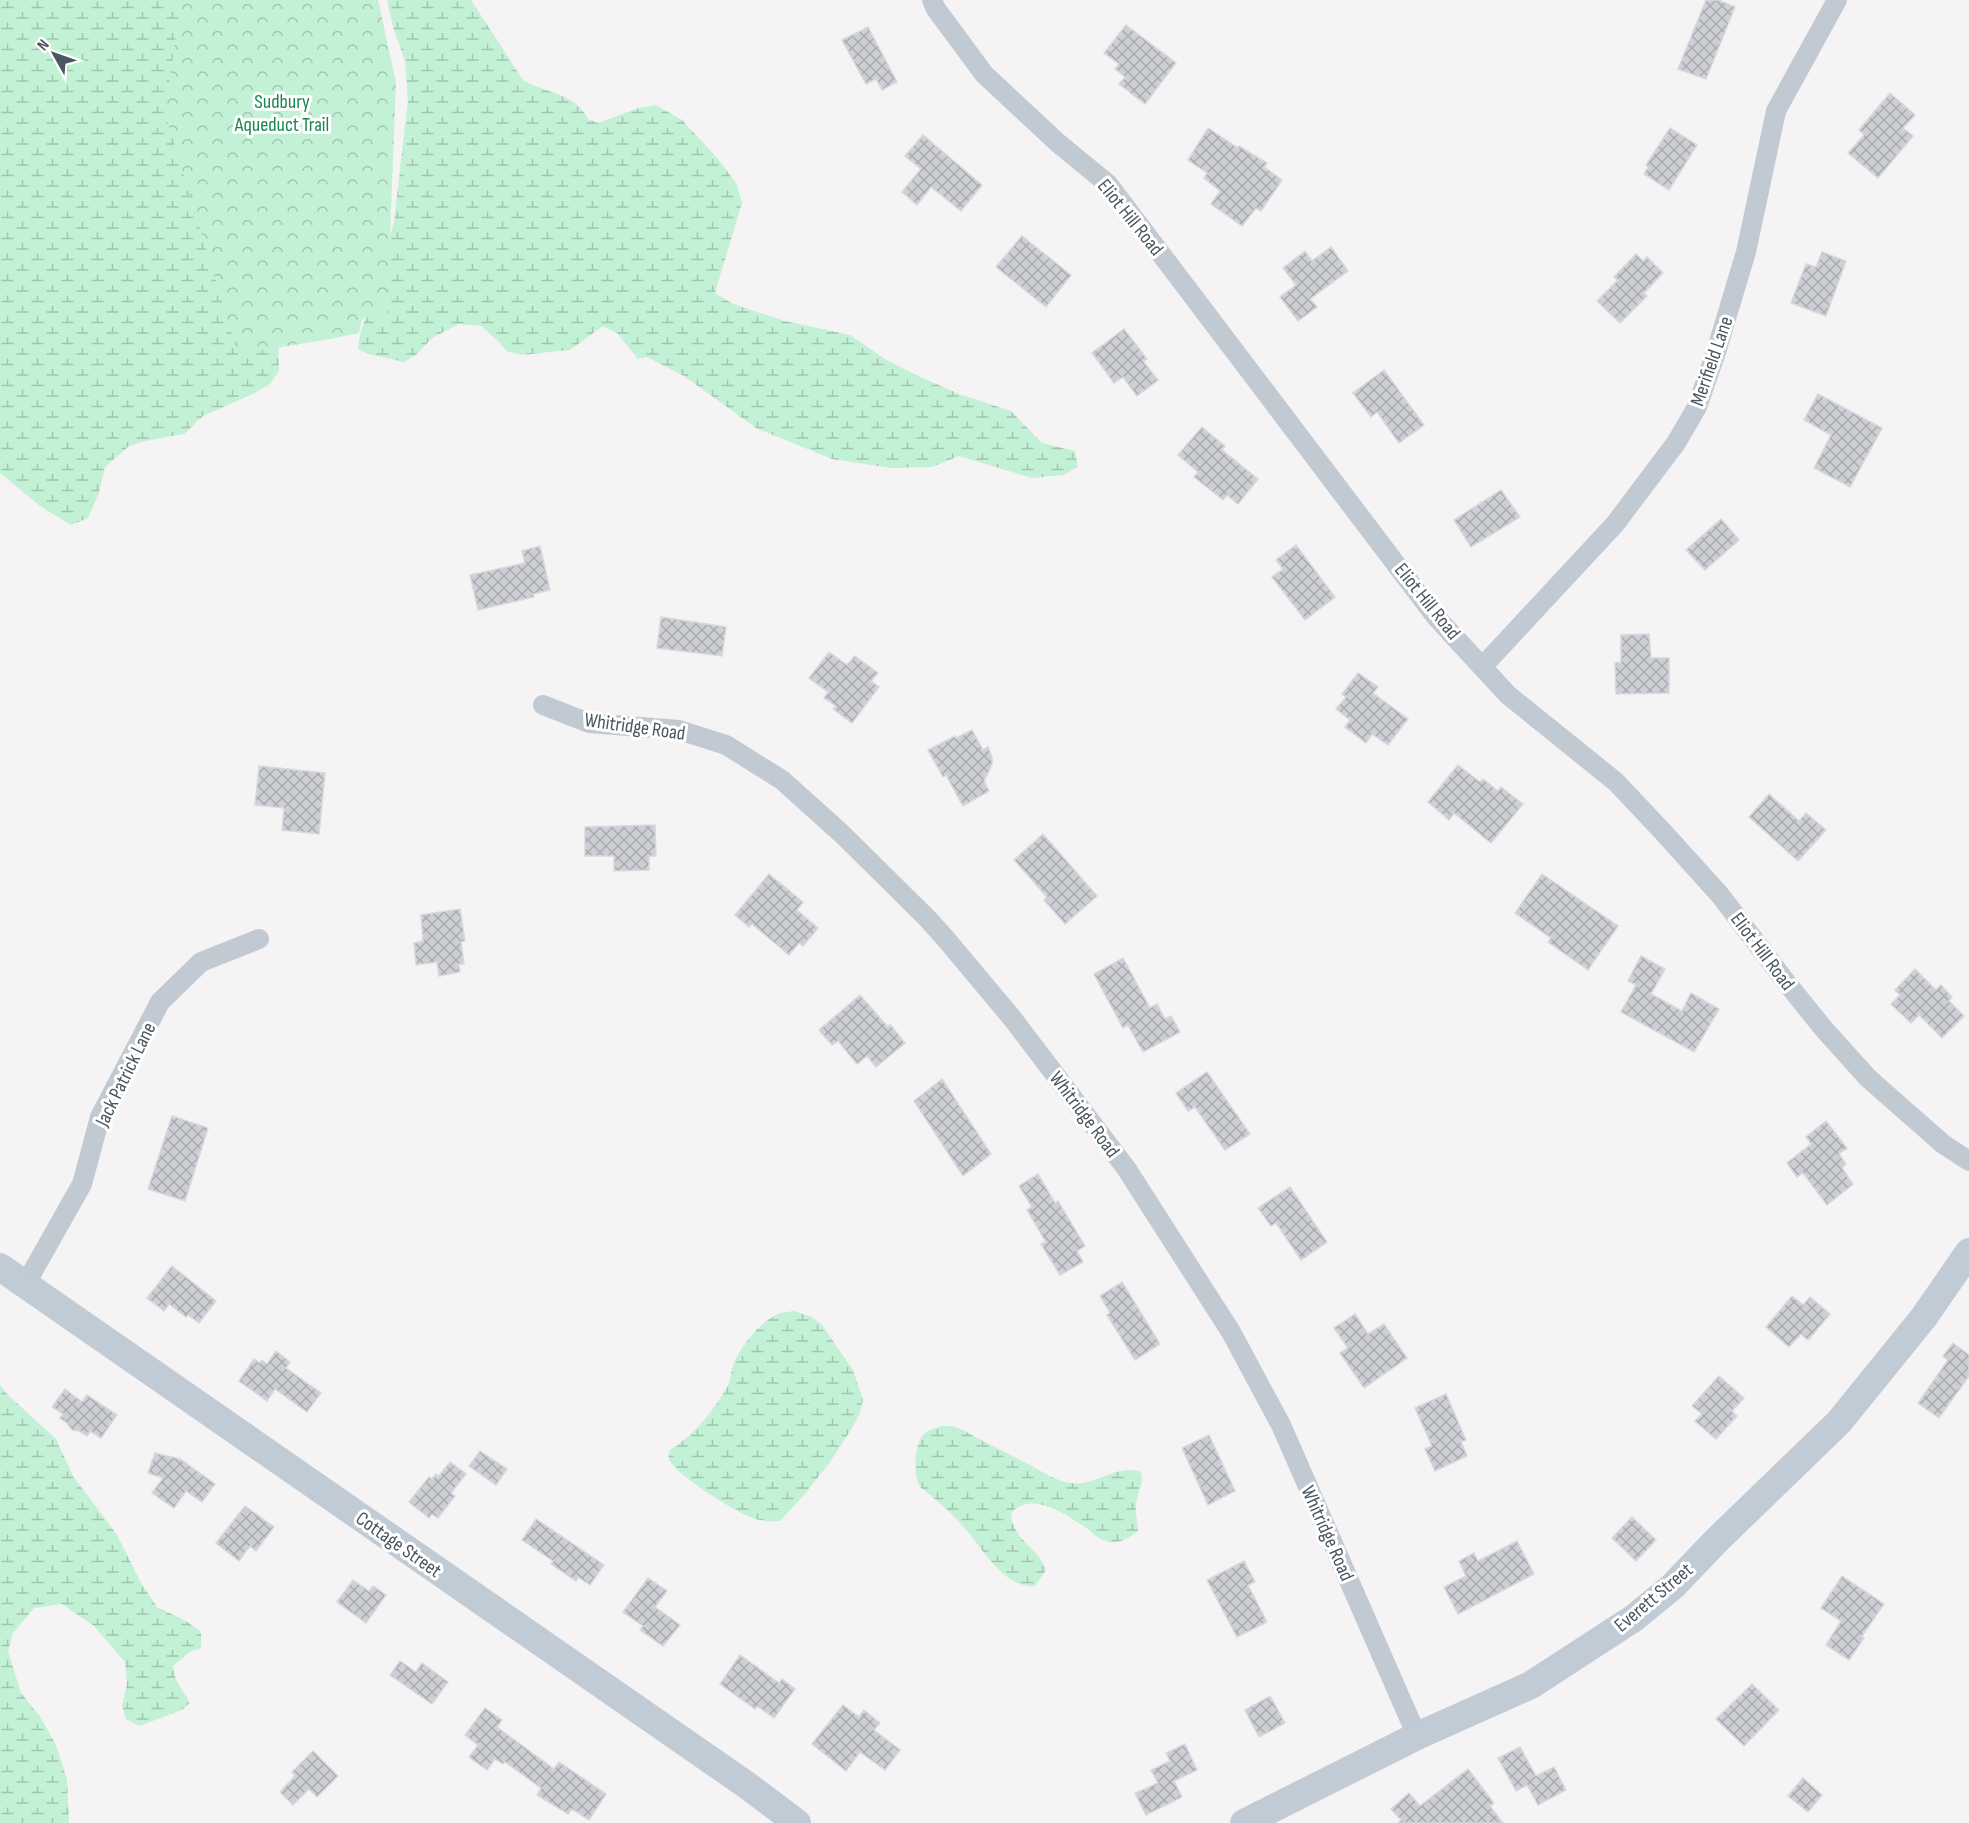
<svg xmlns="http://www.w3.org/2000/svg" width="1969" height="1823" font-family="'Sofia Sans Condensed',sans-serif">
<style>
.wetland{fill:url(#wetland-marsh)}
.park{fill:url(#park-crowns)}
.building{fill:url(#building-cross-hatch);stroke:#d7d9de;stroke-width:1.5}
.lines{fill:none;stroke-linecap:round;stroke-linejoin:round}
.street{stroke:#c1cad2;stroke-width:20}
.secondary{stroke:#c1cbd6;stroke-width:28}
.labels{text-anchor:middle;stroke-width:6;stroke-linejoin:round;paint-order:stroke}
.park-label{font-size:20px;fill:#17864f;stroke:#fff}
.street-label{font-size:20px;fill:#4a5661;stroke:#fff}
</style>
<defs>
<pattern id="wetland-marsh" width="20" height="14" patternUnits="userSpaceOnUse" patternTransform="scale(1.5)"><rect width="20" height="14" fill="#c3f1d5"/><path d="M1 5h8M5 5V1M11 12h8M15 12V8" fill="none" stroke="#a0c6b0"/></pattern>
<pattern id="park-crowns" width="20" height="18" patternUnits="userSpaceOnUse" patternTransform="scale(1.5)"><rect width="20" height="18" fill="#c3f1d5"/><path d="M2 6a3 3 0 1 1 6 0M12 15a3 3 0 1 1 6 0" fill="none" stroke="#a0c6b0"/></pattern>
<pattern id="building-cross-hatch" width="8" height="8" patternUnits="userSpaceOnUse" patternTransform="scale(1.5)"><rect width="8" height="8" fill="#cdcfd5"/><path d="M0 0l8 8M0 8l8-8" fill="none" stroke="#a8abb0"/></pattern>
</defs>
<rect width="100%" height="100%" fill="#f5f3f3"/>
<g class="wetland">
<path d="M0 0H269L279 371 270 384 255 393 203 416 184 434 145 441 129 446 105 467 99 493 88 518 71 525 40 506 0 473Z"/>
<path d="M387 0H471L523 80C545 93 577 94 588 119L598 123 639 108 656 105 682 120 718 159 736 183 742 203 715 293 733 304 785 321 850 335 885 359 916 375 959 394 1011 411 1042 443 1075 451 1078 467 1063 475 1032 478 959 456 932 467 891 468 832 459 756 428 684 376 647 357 638 359 617 333 603 326 570 350 521 355 507 351 497 340 481 326 459 324 432 338 416 355 404 362 368 354 358 349 360 335 394 222 408 100 405 61 393 27Z"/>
<path d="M794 1311 812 1317 822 1325 853 1370 863 1400 860 1412 854 1425 830 1462 804 1495 780 1521C769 1522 758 1521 748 1516 733 1510 673 1473 669 1459 668 1456 669 1453 670 1450 694 1435 714 1411 728 1385 731 1379 731 1370 734 1363 742 1345 758 1324 776 1315 781 1312 788 1312 794 1311Z"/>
<path d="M0 1385 7 1394 56 1439 73 1476 117 1535 141 1583 157 1607 186 1621 201 1632V1649L191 1651 173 1666 176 1680 190 1703 182 1710 139 1726 126 1719 122 1706 127 1684 125 1662 94 1626 62 1604 34 1608 13 1633 8 1651 21 1693 41 1718 56 1745 67 1779 69 1823H0Z"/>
<path d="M941 1426H952L963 1430C983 1442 1004 1451 1024 1462 1040 1470 1053 1480 1070 1483 1095 1487 1117 1463 1141 1472 1144 1488 1137 1491 1136 1506 1135 1514 1138 1522 1138 1531 1130 1537 1119 1544 1109 1542 1100 1540 1095 1535 1089 1530 1069 1516 1031 1489 1011 1513 1013 1542 1039 1547 1046 1570L1035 1586C1003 1589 981 1545 962 1525 950 1511 935 1499 920 1487 913 1475 914 1446 923 1435 927 1431 935 1428 941 1426Z"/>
</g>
<path class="park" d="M181 0H378L396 82 387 313 362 319 359 333 330 339 238 354 165 113Z"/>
<g class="building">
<path d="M1706 0H1718L1735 7 1706 79 1678 69Z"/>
<path d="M1126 25 1176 63 1145 104 1119 84 1125 77 1115 69 1119 64 1104 53Z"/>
<path d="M868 27 897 82 882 90 876 79 866 84 842 40Z"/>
<path d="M1890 93 1915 115 1903 128 1913 136 1878 178 1848 153 1864 135 1859 130Z"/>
<path d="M1208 128 1238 148 1239 146 1267 163 1264 167 1282 180 1261 211 1256 208 1242 226 1211 204 1220 191 1204 178 1207 173 1188 160Z"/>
<path d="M1670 128 1697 145 1669 190 1644 174 1648 167 1646 165Z"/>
<path d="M923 135 982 185 961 211 931 187 917 205 902 192 921 169 905 156Z"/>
<path d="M1022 236 1071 275 1046 307 996 267Z"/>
<path d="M1331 247 1348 271 1310 299 1317 307 1298 321 1280 297 1296 285 1283 268 1305 251 1312 261Z"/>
<path d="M1822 252 1846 261 1826 316 1791 303 1806 264 1816 267Z"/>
<path d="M1636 254 1643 261 1647 257 1663 273 1644 293 1647 296 1620 323 1597 301 1618 280 1614 277Z"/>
<path d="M1124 329 1147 359 1143 361 1158 380 1137 396 1123 377 1114 383 1092 353Z"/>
<path d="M1384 370 1424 425 1399 443 1377 412 1371 417 1353 393Z"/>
<path d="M1818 394 1882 428 1850 487 1814 468 1831 435 1804 420Z"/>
<path d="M1202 427 1225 446 1222 450 1258 479 1238 504 1227 495 1223 500 1194 477 1198 472 1178 455Z"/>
<path d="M1501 490 1520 517 1471 547 1454 520Z"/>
<path d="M1721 519 1739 540 1705 570 1686 550Z"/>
<path d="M1296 545 1335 597 1305 620 1272 577 1283 569 1276 560Z"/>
<path d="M540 546 550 590 533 594 534 597 478 610 470 575 525 563 522 551Z"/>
<path d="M661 617 726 627 722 656 657 648Z"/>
<path d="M1649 634 1651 658H1669V693L1616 694 1615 663 1621 662V635Z"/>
<path d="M829 652 847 665 855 656 878 673 871 681 879 687 852 723 833 709 836 706 824 698 828 692 809 678Z"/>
<path d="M1358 673 1378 687 1373 693 1408 719 1388 745 1372 734 1366 743 1345 727 1350 720 1336 709 1346 697 1342 694Z"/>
<path d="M972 730 983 750 988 747 992 757V765L984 781 989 791 963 806 946 775 943 777 928 750 955 736 956 738Z"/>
<path d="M1458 765 1480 782 1483 779 1498 791 1501 787 1523 804 1491 843 1454 813 1449 820 1428 802Z"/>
<path d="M259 766 325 773 319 834 282 830 284 808 255 805Z"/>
<path d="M1769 794 1799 821 1806 813 1826 830 1798 861 1749 817Z"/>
<path d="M655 825 656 856H649V870L614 871V856H585V827Z"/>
<path d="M1043 834 1097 896 1065 924 1044 900 1047 897 1014 860Z"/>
<path d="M769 874 803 902 797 910 818 928 803 946 799 943 789 955 752 924 749 927 735 915Z"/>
<path d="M1542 874 1618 926 1588 970 1548 942 1551 938 1515 913Z"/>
<path d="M460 909 465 941 461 942 464 964H459L460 972 439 976 437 962 416 965 414 943 423 941 421 915Z"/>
<path d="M1641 956 1665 969 1651 994 1682 1011 1691 993 1719 1009 1694 1052 1621 1012 1636 985 1628 981Z"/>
<path d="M1123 958 1150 1008 1157 1004 1165 1019 1171 1016 1180 1032 1143 1052 1128 1025 1123 1028 1094 974Z"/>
<path d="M1915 969 1936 990 1941 985 1952 997 1949 1001 1964 1016 1942 1038 1919 1015 1911 1023 1891 1004 1900 995 1895 990Z"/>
<path d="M860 995 888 1027 890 1024 905 1043 876 1067 867 1056 857 1064 838 1041 832 1045 819 1030Z"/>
<path d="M1207 1072 1250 1134 1225 1150 1195 1107 1188 1111 1176 1093Z"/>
<path d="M942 1079 991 1154 963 1176 914 1101Z"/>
<path d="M172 1116 208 1128 185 1201 148 1189Z"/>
<path d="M1826 1121 1847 1148 1839 1154 1846 1164 1842 1168 1853 1184 1827 1205 1803 1173 1797 1177 1787 1163 1811 1144 1806 1137Z"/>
<path d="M1038 1174 1055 1203 1058 1201 1085 1246 1077 1251 1083 1262 1060 1275 1041 1244 1046 1242 1027 1210 1032 1207 1019 1186Z"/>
<path d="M1290 1187 1327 1242 1301 1260 1276 1223 1271 1226 1258 1208Z"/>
<path d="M172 1266 216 1301 199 1323 188 1315 186 1317 169 1304 164 1311 147 1298Z"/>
<path d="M1122 1282 1160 1344 1135 1360 1107 1315 1110 1313 1100 1296Z"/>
<path d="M1792 1296 1803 1305 1810 1297 1830 1314 1808 1340 1801 1334 1789 1347 1766 1327Z"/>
<path d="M1355 1314 1368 1334 1384 1324 1407 1358 1364 1388 1340 1353 1348 1348 1334 1328Z"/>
<path d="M1953 1343 1969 1355V1376L1939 1418 1918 1403 1948 1360 1943 1356Z"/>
<path d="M276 1351 290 1362 286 1368 321 1393 307 1412 275 1389 267 1401 239 1381 254 1359 260 1363 262 1360 267 1364Z"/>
<path d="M1719 1376 1744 1398 1732 1411 1737 1416 1716 1439 1695 1421 1702 1414 1692 1406Z"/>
<path d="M65 1389 82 1402 87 1395 117 1415 101 1438 90 1431 87 1436 79 1431 72 1430 67 1423 60 1418 63 1414 52 1407Z"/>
<path d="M1446 1394 1466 1440 1461 1442 1467 1456 1435 1471 1425 1449 1432 1446 1415 1408Z"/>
<path d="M1209 1435 1235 1491 1208 1505 1182 1448Z"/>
<path d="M480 1451 507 1469 496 1485 469 1466Z"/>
<path d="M155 1453 180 1459 215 1484 202 1502 186 1491 174 1508 152 1493 163 1478 148 1473Z"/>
<path d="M450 1462 466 1474 451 1493 455 1496 438 1518 432 1514 429 1518 409 1502 429 1477 432 1479 436 1474 438 1477Z"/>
<path d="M245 1506 274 1527 256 1551 250 1546 239 1561 216 1543Z"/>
<path d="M1632 1517 1656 1540 1636 1561 1612 1538Z"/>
<path d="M536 1519 604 1565 590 1585 578 1577 576 1581 551 1564 553 1561 522 1540Z"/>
<path d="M1517 1541 1534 1574 1458 1614 1444 1587 1466 1576 1459 1561 1474 1553 1478 1561Z"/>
<path d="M1244 1561 1255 1582 1248 1585 1267 1622 1237 1637 1207 1580Z"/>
<path d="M1842 1576 1884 1604 1862 1636 1864 1638 1849 1660 1826 1645 1841 1621 1821 1608Z"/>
<path d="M648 1578 667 1591 655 1607 680 1625 663 1646 640 1630 643 1626 623 1612Z"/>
<path d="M353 1580 369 1591 373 1586 386 1595 366 1623 337 1602Z"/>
<path d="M740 1655 779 1683 782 1679 795 1689 774 1718 757 1706 755 1709 720 1684Z"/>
<path d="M400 1661 416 1672 422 1663 448 1682 432 1704 390 1675Z"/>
<path d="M1752 1684 1779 1710 1744 1746 1716 1719Z"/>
<path d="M1270 1696 1285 1723 1259 1737 1245 1710Z"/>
<path d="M843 1705 859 1717 864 1710 880 1723 874 1730 900 1750 885 1770 860 1752 846 1771 812 1744Z"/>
<path d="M485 1708 502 1720 497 1727 554 1769 559 1762 606 1794 589 1820 572 1809 568 1814 537 1795 541 1788 505 1762 503 1764 495 1759 487 1770 469 1757 478 1745 465 1735Z"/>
<path d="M1185 1744 1197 1770 1174 1781 1182 1797 1146 1815 1135 1793 1158 1783 1151 1770 1170 1761 1166 1753Z"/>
<path d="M1520 1747 1536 1776 1554 1767 1566 1790 1538 1805 1527 1785 1516 1791 1498 1758Z"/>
<path d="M313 1751 338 1776 317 1797 309 1789 293 1805 280 1792 295 1776 292 1772Z"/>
<path d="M1468 1769 1494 1803 1490 1806 1503 1823H1398L1401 1820 1391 1809 1409 1793 1420 1806Z"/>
<path d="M1803 1778 1822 1795 1808 1812 1788 1796Z"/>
</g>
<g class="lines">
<g class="street">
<path d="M932 0 936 9 984 74 1058 143 1108 184 1436 617 1508 695 1616 782 1664 833 1720 895 1786 982 1823 1028 1868 1078 1943 1144 1969 1161"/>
<path d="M1483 666 1615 524 1676 443 1697 407 1716 352 1746 252 1776 111 1837 0"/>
<path d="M543 705 589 723 679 730 726 745 782 780 842 834 927 918 945 938 1012 1018 1126 1168 1231 1332 1281 1425 1417 1736"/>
<path d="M25 1285 82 1184 100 1117 160 1002 201 962 259 939"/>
</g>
<g class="secondary">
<path d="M0 1267 748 1786 797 1823"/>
<path d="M1244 1823 1417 1736 1531 1685 1634 1618 1673 1586 1716 1541 1839 1422 1924 1317 1969 1252"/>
</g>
</g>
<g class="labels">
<g class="park-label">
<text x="282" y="108">Sudbury<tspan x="282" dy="23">Aqueduct Trail</tspan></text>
</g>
<g class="street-label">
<text transform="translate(1131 217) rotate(51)" y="7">Eliot Hill Road</text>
<text transform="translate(1711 361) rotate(-71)" y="7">Merifield Lane</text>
<text transform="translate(1428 601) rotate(51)" y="7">Eliot Hill Road</text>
<text transform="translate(635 726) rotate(8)" y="7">Whitridge Road</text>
<text transform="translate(1763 951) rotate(53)" y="7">Eliot Hill Road</text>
<text transform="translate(125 1074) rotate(-64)" y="7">Jack Patrick Lane</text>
<text transform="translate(1085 1114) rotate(53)" y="7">Whitridge Road</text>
<text transform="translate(1328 1533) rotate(66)" y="7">Whitridge Road</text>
<text transform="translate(399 1544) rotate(35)" y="7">Cottage Street</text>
<text transform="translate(1653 1597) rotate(-40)" y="7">Everett Street</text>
</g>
</g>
<g transform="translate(54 54) rotate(310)" stroke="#ffffff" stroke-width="4.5" paint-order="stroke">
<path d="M0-4.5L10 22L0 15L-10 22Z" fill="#4a5661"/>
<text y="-9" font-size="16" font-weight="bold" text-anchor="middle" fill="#4a5661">N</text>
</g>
</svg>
